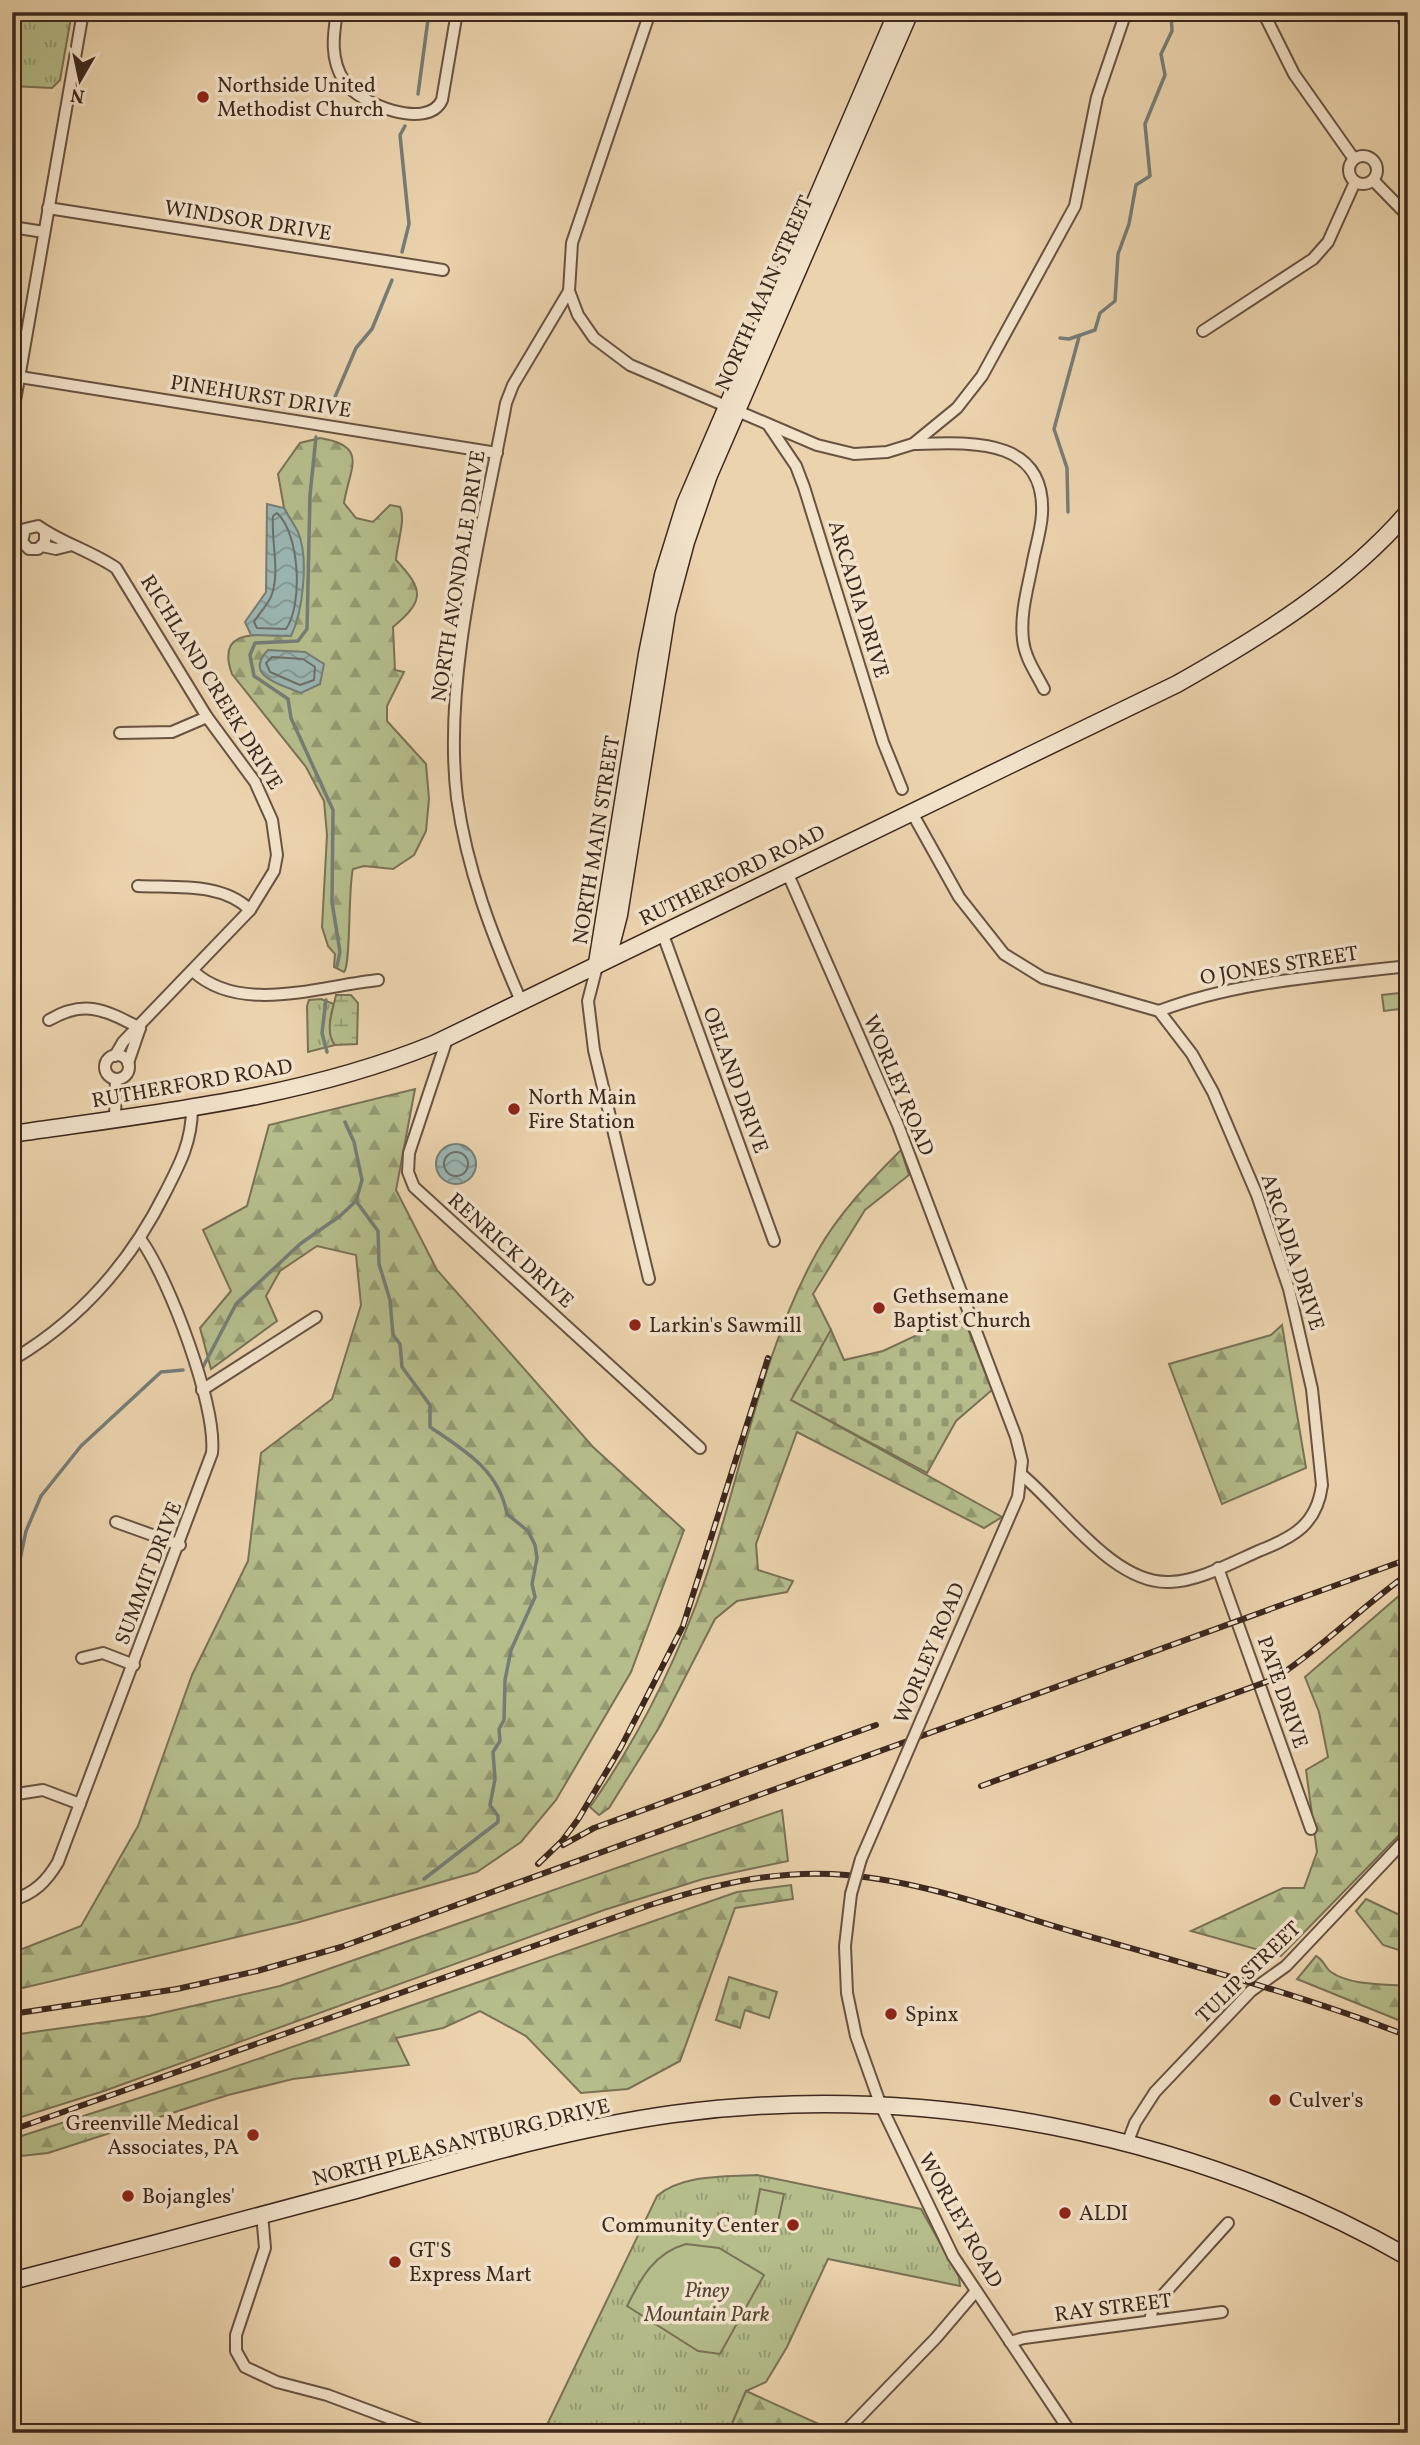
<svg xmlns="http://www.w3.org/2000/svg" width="1420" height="2445" font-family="Vollkorn,serif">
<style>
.grass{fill:url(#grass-tufts);stroke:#797254;stroke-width:2}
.forest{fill:url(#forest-firs);stroke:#797254;stroke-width:2}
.wetland{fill:url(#wetland-marsh);stroke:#797254;stroke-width:2}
.cemetery{fill:url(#cemetery-stones);stroke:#797254;stroke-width:2}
.pitch{fill:#b5bd8b;stroke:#797254;stroke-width:2}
.water{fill:url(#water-waves);stroke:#757d77;stroke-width:2}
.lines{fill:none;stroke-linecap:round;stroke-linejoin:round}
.shore{stroke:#6c6f68;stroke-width:2}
.stream{stroke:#757d77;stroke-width:3.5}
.street-casing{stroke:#685341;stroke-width:14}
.secondary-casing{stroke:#3d281d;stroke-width:19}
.street{stroke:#f2e2ca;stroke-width:10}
.secondary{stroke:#f2e2ca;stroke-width:16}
.rail-casing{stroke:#3d281d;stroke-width:6}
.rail{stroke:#f2e2ca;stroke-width:3.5;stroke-dasharray:10;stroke-linecap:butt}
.street-bridge-casing{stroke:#685341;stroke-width:14;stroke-linecap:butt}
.street-bridge{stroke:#f2e2ca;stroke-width:10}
.poi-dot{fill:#8f2418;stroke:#f2e2ca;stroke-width:2.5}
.labels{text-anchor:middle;stroke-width:7;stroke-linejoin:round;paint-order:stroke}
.poi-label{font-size:21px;fill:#3d281d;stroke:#f2e2ca;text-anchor:start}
.street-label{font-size:21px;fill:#3d281d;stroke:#f2e2ca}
.park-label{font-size:21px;font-style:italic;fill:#554633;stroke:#f2e2ca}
</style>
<defs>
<pattern id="grass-tufts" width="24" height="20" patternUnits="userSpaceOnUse" patternTransform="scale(1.75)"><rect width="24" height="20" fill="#b5bd8b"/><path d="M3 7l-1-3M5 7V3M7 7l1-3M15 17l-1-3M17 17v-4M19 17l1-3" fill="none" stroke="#949a71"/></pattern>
<pattern id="forest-firs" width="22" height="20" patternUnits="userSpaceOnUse" patternTransform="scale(1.75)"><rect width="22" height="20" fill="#b5bd8b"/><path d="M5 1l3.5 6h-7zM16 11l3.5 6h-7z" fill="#949a71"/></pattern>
<pattern id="wetland-marsh" width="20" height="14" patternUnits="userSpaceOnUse" patternTransform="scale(1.75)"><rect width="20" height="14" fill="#b5bd8b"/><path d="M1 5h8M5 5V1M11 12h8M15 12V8" fill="none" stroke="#949a71"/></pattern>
<pattern id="cemetery-stones" width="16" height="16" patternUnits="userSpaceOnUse" patternTransform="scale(1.75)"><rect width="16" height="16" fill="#b5bd8b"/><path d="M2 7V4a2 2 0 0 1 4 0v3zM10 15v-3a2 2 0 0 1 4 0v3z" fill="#949a71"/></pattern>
<pattern id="water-waves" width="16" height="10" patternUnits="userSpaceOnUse" patternTransform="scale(1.75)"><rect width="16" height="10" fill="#9bb6b3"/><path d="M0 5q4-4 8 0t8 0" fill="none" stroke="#809491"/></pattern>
</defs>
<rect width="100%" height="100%" fill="#ebd3ad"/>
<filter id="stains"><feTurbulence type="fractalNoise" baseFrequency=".00286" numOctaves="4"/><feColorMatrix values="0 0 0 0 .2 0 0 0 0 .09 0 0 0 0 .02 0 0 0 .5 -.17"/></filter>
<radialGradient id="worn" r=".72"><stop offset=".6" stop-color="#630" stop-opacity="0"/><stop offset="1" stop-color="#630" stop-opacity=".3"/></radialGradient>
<g class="grass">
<path d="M12 12H72L60 80 52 88 12 86Z"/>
<path d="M1408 992V1008L1384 1011 1382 995Z"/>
<path d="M321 999 334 1004C330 1016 327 1035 335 1045L308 1052 307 1006 309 1000Z"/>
<path d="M757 2175 921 2209 959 2277 960 2286 828 2259 787 2347 766 2382 746 2391 728 2433H543L657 2196C682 2174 725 2177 757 2175Z"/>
</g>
<g class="forest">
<path d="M320 438C370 446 349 469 344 503L356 518 373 522 390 505 400 507C406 519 397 544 396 560 423 589 426 600 393 627L395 670 404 672 387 706V721L426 764 429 799 426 831 414 855 393 869 364 866 353 869C348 886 351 966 344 972L334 967 335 954 328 946 322 927 327 835 324 801 306 767 232 674C215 627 259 635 291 636L298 533 284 508 278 474 300 443Z"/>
<path d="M415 1089 396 1190 437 1270 593 1447 684 1530 631 1672 556 1800 521 1842 477 1872 296 1923 23 1988 12 1979V1953L81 1926 138 1826 192 1675 248 1561 261 1453 332 1399 361 1305 356 1255 317 1246 280 1271 266 1296 277 1321 211 1369 200 1328 231 1291 203 1230 247 1206 269 1125Z"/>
<path d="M901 1150 909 1175 865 1210 813 1294 831 1330 792 1400 1002 1517 984 1528 797 1432 756 1544 758 1570 793 1581 787 1592 737 1601 715 1619 660 1726 609 1808 599 1815 590 1807C639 1737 678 1658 706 1577 743 1468 761 1353 817 1252 839 1213 870 1181 901 1150Z"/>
<path d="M1282 1325 1306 1468 1222 1504 1169 1364 1271 1335Z"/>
<path d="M1408 1588V1826L1281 1956 1191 1931 1283 1888H1304L1317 1852 1306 1770 1328 1757 1319 1712 1305 1677Z"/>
<path d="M782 1810 788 1861 703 1879 604 1910 104 2091 12 2120V2035L149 2016 280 1986Z"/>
<path d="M791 1885 793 1899 735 1908 680 2061 628 2089 581 2093 526 2036 480 2011 443 2028 396 2038 409 2065 293 2079 228 2095 48 2153 12 2157V2139L226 2070 737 1892Z"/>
<path d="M1366 1899 1408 1919V1953L1383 1945 1356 1911Z"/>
<path d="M1316 1956C1324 1960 1325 1968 1331 1972 1351 1986 1385 1984 1408 1986V2024L1297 1979Z"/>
<path d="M746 2391 834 2431 728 2433Z"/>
</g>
<path class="wetland" d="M336 995H351L358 1003 357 1044 335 1045C324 1031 333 1010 336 995Z"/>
<g class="cemetery">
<path d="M962 1314 992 1390 956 1421 927 1473 791 1400 831 1330 844 1360 883 1351Z"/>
<path d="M729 1977 777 1992 769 2018 745 2010 740 2028 716 2020Z"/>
</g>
<g class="pitch">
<path d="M760 2189 784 2194 776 2231 753 2227Z"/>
<path d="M686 2244 719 2248 764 2275 720 2354 698 2351 627 2306C641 2278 654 2253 686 2244Z"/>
</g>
<g class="water">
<path d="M267 504 284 508C288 516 294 524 298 532 309 558 303 611 291 636L251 635 245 622 266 592Z"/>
<path d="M268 650 305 652 324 664 320 684 301 693C280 684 243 676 268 650Z"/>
<circle cx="456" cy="1164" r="20"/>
</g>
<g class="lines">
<g class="shore">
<path d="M277 513C300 534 303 605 286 629L257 628 254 622C259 613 269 604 272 594 280 570 271 541 273 516Z"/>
<path d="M272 657 303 659 315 667 314 680 300 685 270 672 266 663Z"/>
<circle cx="456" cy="1164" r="12"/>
</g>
<g class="stream">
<path d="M1399 12V23L1408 36"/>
<path d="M418 94 429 12"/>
<path d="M402 252 409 224 400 135 405 126"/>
<path d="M1060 338 1069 339 1095 330 1100 313 1115 301 1118 254 1129 224 1136 185 1150 176 1145 124 1165 75 1161 54 1172 31 1171 12"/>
<path d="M332 404 356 348 372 329 392 280"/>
<path d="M316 437 310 495 307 629 298 641 255 643 250 655 254 676 288 699 291 718 333 810 332 902 340 952 337 966"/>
<path d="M1068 512 1067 468 1054 429 1079 337"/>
<path d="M326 1000 322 1033 327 1052"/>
<path d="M356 1201 378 1231 379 1264 390 1300 393 1335 400 1344 402 1367 430 1405V1427C464 1450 499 1470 507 1514L528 1531 535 1545 537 1558 532 1584 535 1597 511 1650 505 1680 504 1720 499 1729 500 1741 493 1752 495 1779 490 1805 498 1816V1822L424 1879"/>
<path d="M203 1367 236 1304 300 1244 340 1216 356 1201 362 1180 354 1142 345 1122"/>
<path d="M12 1598 26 1531 41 1496 81 1446 161 1372 183 1370"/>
</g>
<defs>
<g id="street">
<path d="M337 12C333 36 330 59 344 81 358 104 428 131 442 100L457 12"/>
<path d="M650 12 572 243 569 291 578 315 594 338 630 365 817 445 854 454 887 452 913 444 957 408 982 376 1075 206 1097 97 1126 12"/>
<path d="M1263 12 1294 74 1354 159"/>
<circle cx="1363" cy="170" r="14"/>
<path d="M1373 180 1408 216"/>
<path d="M48 208 443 270"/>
<path d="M12 227 44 232"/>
<path d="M1203 331 1313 259 1328 242 1355 182"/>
<path d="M20 377 497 453"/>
<path d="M12 418 83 12"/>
<path d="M769 426 796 466 804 487 883 742 902 789"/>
<path d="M913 444C967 443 1046 435 1042 514 1041 531 1035 549 1032 566 1027 591 1020 615 1023 640 1025 658 1036 673 1044 689"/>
<path d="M45 532V542L38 549H29L22 542 25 529 38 526C62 543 91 551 116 568L207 717 255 782 272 820 277 855 274 871 250 910 123 1042 115 1056"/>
<path d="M42 546 56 549 72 545"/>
<path d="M120 733 172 732 207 717"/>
<path d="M911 811 959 897 1004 954 1043 978 1159 1011 1192 1054 1213 1092 1257 1195 1289 1289 1312 1389 1322 1485C1317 1524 1294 1537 1261 1550 1233 1562 1200 1581 1170 1582 1114 1585 1062 1508 1022 1475"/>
<path d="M787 872 898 1125 1016 1437 1022 1461 1018 1497 922 1718"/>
<path d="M138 886C174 888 222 882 250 910"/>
<path d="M662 932 774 1241"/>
<path d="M597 966 588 1001 594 1050 649 1279"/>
<path d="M193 971C240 1015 320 986 378 980"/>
<path d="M521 1001C492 935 467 870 457 798 442 675 484 525 506 403L513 385 569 291"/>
<path d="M1159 1011C1238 981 1324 976 1408 966"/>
<path d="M49 1020C85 999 105 1010 140 1028"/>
<path d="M448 1036 409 1153 408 1172 414 1187 700 1448"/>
<circle cx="117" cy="1067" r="12"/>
<path d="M128 1063 140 1028"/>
<path d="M115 1119 116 1079"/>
<path d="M12 1360C80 1320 130 1263 165 1193 180 1164 192 1141 192 1108"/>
<path d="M202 1390 316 1317"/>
<path d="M116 1522 180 1545"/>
<path d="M1218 1568 1311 1829"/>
<path d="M82 1658 103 1653 134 1665"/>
<path d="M17 1794 43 1790 80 1804"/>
<path d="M861 1859 897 1776"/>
<path d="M851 1894 845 1946 847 1993 856 2036 881 2106 953 2256 1071 2433"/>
<path d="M12 1900C34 1894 47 1881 58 1862L212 1453C217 1406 169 1279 141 1240"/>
<path d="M1127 2144 1135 2123 1155 2092 1251 1991 1286 1966 1408 1837"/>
<path d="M262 2214 265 2248 236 2335V2351L245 2367 277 2382 327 2395 429 2433"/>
<path d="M1150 2321 1153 2306 1228 2223"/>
<path d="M1010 2342 1024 2338 1222 2312"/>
<path d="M844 2433 936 2338 976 2291"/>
</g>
<g id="secondary">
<path d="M597 963 647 654 663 575 685 504 897 12"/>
<path d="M598 964 612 942 619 915 667 613 686 542 709 475 910 12"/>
<path d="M12 1134C155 1113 299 1099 434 1044L1177 684C1260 637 1345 585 1408 512"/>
<path d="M12 2281C127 2251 241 2221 356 2190 460 2161 565 2129 673 2114 922 2081 1189 2132 1408 2257"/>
</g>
</defs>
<use href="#street" class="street-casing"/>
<use href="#secondary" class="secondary-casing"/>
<use href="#street" class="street"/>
<use href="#secondary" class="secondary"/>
<defs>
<g id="rail">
<path d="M981 1786 1274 1679C1322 1648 1361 1607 1408 1574"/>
<path d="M563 1845 594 1828 876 1725"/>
<path d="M538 1864 562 1841 579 1818 621 1747 683 1626 768 1358"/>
<path d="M12 2014 177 1989 257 1971 341 1947 1408 1559"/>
<path d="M12 2130 650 1905C710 1886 768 1871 832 1874 914 1878 996 1909 1074 1932 1186 1964 1299 1994 1408 2036"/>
</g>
</defs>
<use href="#rail" class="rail-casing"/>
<use href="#rail" class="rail"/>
<defs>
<g id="street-bridge">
<path d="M897 1776 922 1718"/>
<path d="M851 1894 861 1859"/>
</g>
</defs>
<use href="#street-bridge" class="street-bridge-casing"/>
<use href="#street-bridge" class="street-bridge"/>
</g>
<g class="poi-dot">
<circle cx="203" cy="97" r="7"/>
<circle cx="514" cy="1109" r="7"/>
<circle cx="879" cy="1308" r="7"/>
<circle cx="635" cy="1325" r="7"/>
<circle cx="891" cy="2014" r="7"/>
<circle cx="1275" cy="2100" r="7"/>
<circle cx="253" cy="2135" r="7"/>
<circle cx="128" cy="2196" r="7"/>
<circle cx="1065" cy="2213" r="7"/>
<circle cx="793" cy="2225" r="7"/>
<circle cx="395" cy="2262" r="7"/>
</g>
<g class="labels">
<g class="poi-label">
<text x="217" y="92">Northside United<tspan x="217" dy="24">Methodist Church</tspan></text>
<text x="528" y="1104">North Main<tspan x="528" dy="24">Fire Station</tspan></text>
<text x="893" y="1303">Gethsemane<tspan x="893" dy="24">Baptist Church</tspan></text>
<text x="649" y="1332">Larkin's Sawmill</text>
<text x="905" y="2021">Spinx</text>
<text x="1289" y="2107">Culver's</text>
<text x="239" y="2130" text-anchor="end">Greenville Medical<tspan x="239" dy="24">Associates, PA</tspan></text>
<text x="142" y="2203">Bojangles'</text>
<text x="1079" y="2220">ALDI</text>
<text x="779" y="2232" text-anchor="end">Community Center</text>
<text x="409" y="2257">GT'S<tspan x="409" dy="24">Express Mart</tspan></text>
</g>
<g class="street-label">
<text transform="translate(248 220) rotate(9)" y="7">WINDSOR DRIVE</text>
<text transform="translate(764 293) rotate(-66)" y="7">NORTH MAIN STREET</text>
<text transform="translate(261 396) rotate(9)" y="7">PINEHURST DRIVE</text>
<text transform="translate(458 576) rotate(-81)" y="7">NORTH AVONDALE DRIVE</text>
<text transform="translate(859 599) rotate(73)" y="7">ARCADIA DRIVE</text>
<text transform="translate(212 682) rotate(58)" y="7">RICHLAND CREEK DRIVE</text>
<text transform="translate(596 840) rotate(-81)" y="7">NORTH MAIN STREET</text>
<text transform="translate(732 875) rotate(-26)" y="7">RUTHERFORD ROAD</text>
<text transform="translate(1279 965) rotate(-9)" y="7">O JONES STREET</text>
<text transform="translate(736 1080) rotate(70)" y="7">OELAND DRIVE</text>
<text transform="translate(192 1083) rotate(-10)" y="7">RUTHERFORD ROAD</text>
<text transform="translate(899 1085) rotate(67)" y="7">WORLEY ROAD</text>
<text transform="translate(511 1250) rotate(42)" y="7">RENRICK DRIVE</text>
<text transform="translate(1293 1252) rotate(72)" y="7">ARCADIA DRIVE</text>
<text transform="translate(148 1573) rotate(-69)" y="7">SUMMIT DRIVE</text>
<text transform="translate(929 1653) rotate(-67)" y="7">WORLEY ROAD</text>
<text transform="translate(1283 1692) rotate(71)" y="7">PATE DRIVE</text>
<text transform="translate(1248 1972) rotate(-44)" y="7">TULIP STREET</text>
<text transform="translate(461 2142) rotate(-14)" y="7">NORTH PLEASANTBURG DRIVE</text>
<text transform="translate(961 2220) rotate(61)" y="7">WORLEY ROAD</text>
<text transform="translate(1113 2307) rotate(-7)" y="7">RAY STREET</text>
</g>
<g class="park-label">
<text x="707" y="2297">Piney<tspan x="707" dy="24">Mountain Park</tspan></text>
</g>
</g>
<rect width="1420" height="2445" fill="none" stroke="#ebd3ad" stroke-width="42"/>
<rect x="14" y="14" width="1392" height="2417" fill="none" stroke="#3d281d" stroke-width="3.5"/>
<rect x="21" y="21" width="1378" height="2403" fill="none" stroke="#3d281d" stroke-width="2"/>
<g transform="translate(80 80) rotate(189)" stroke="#f2e2ca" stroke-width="5" paint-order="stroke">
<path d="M0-5L12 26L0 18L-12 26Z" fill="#3d281d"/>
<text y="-10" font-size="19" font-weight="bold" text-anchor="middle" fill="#3d281d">N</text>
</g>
<rect width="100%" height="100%" filter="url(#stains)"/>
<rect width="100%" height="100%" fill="url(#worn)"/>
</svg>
